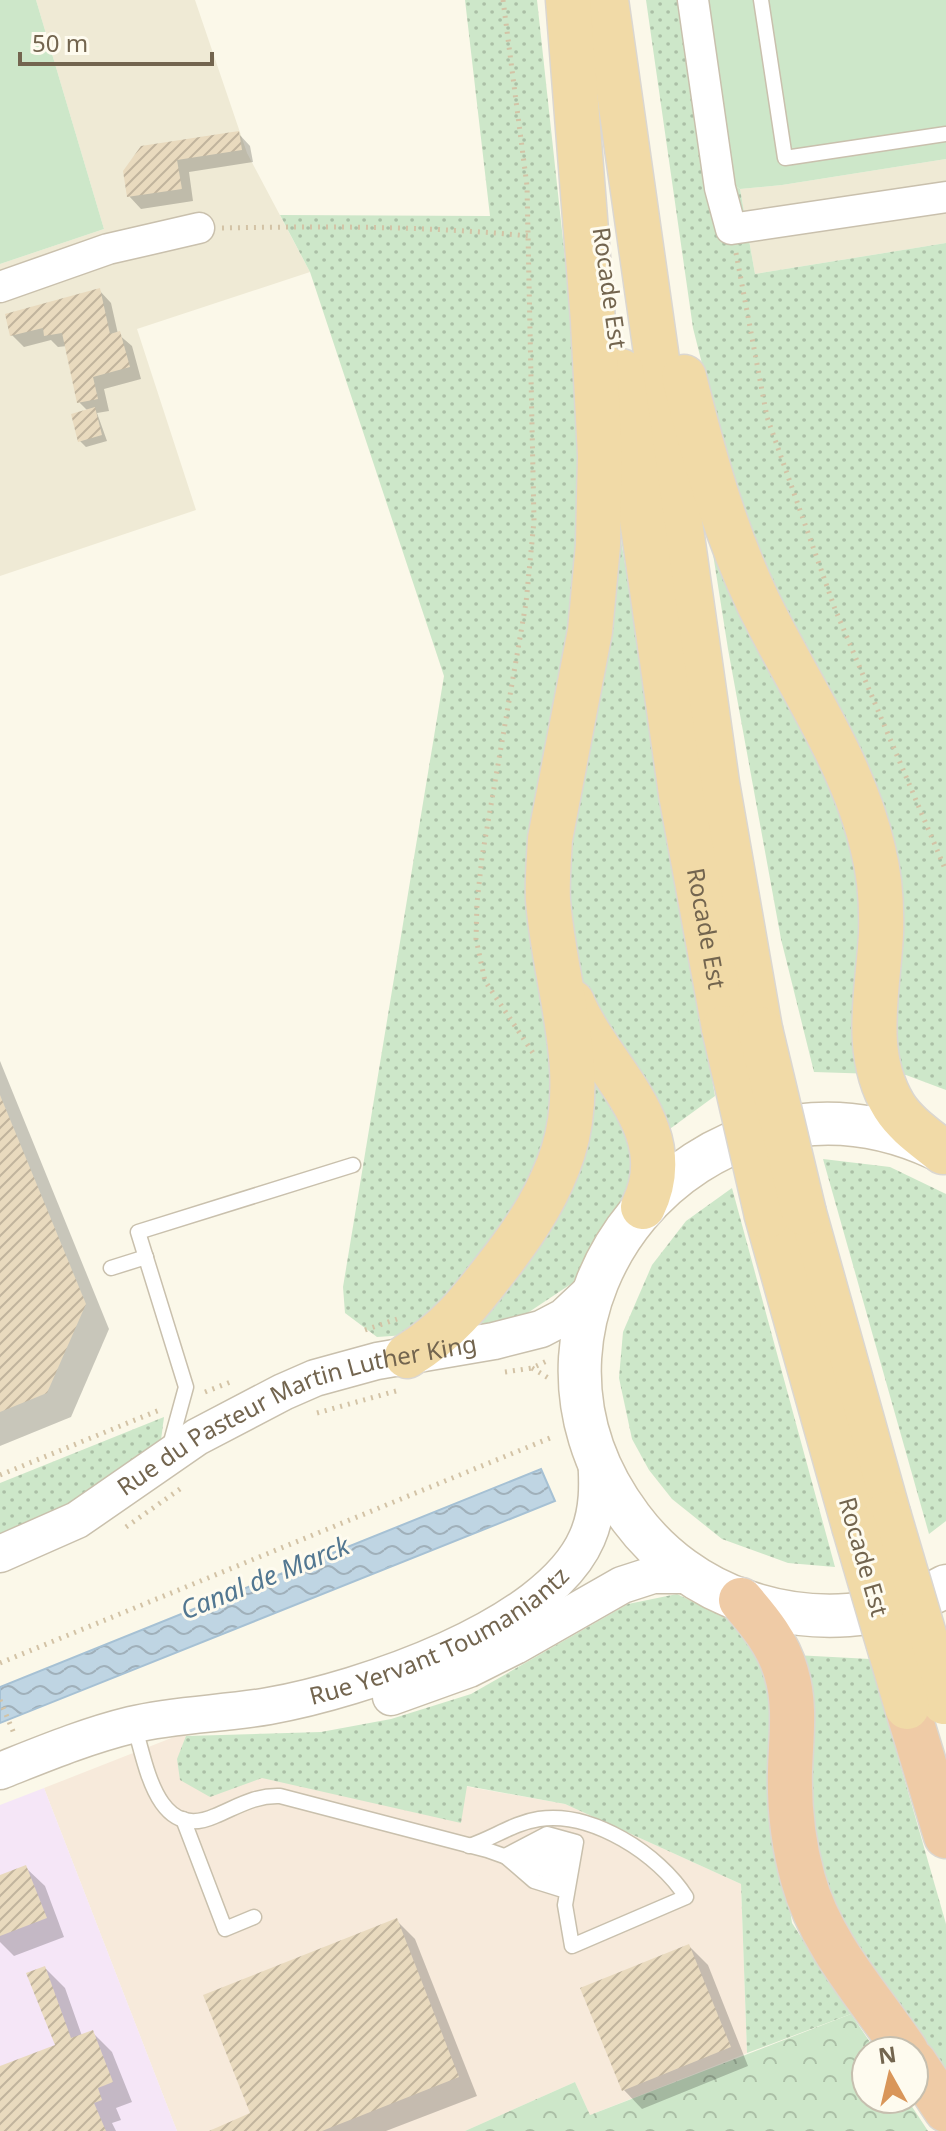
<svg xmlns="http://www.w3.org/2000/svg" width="946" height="2131" font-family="'Noto Sans',sans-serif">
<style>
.residential{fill:#efead5}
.commercial{fill:#f7eadb}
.education{fill:#f5e6f7}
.grass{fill:url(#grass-dots)}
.park{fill:url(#park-crowns)}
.garden{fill:#cde7c9}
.water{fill:url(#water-waves);stroke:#a6c1d4;stroke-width:2}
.shadow{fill:#0003}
.building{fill:url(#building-hatch)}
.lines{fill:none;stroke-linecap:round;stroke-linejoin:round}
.service-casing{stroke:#c9c0ad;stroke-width:17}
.minor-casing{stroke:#c9c0ad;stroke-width:33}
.tertiary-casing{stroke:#c9c0ad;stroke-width:39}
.secondary-casing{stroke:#ccc2ac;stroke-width:45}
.trunk-casing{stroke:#dbd7d1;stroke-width:47}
.motorway-casing{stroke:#dbd7d1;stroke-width:47}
.path{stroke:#d3c3a6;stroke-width:5;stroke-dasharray:2 6;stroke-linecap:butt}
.service{stroke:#fff;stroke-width:14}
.minor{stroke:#fff;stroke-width:30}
.tertiary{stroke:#fff;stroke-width:36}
.secondary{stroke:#fff;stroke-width:42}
.trunk{stroke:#f1daa7;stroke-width:44}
.motorway{stroke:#efcba6;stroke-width:44}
.trunk-bridge-casing{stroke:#dbd7d1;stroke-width:47;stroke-linecap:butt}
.trunk-bridge{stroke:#f1daa7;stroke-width:44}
.labels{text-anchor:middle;stroke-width:6;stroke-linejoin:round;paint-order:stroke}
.street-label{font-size:24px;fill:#73654f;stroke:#fefbef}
.water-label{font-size:26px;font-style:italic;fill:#527791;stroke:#fefbef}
</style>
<defs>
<pattern id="grass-dots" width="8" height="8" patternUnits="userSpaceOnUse" patternTransform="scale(2)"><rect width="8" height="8" fill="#cde7c9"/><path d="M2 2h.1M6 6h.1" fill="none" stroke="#abbfa6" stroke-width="1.8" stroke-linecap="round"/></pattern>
<pattern id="park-crowns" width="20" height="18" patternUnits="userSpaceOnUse" patternTransform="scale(2)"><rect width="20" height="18" fill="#cde7c9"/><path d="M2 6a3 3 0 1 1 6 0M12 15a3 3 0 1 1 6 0" fill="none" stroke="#abbfa6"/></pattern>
<pattern id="water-waves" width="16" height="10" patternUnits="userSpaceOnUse" patternTransform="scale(2)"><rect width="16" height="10" fill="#bfd5e3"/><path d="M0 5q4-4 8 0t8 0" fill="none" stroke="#a0b0ba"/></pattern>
<pattern id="building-hatch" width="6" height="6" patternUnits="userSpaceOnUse" patternTransform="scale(2)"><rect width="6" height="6" fill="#e9dabe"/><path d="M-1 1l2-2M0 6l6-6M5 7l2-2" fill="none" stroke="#c1b49d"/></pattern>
</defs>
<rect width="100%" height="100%" fill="#fbf8e9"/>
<g class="residential">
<path d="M36 0H195L247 153 310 272 137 329 196 510 0 576V264L104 229Z"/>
<path d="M946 159V243L755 274 740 189 782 185Z"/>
</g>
<path class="commercial" d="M179 1735 565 1804 741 1884 747 2053 590 2115 575 2082 465 2131H177L44 1788Z"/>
<path class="education" d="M44 1788 177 2131H0V1805Z"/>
<g class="grass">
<path d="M465 0H537L577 369 582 510 563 668 526 862 533 934 547 1008 554 1103 535 1177 472 1269 427 1323 406 1335 377 1337 345 1313 343 1287 444 676 310 272 280 215 490 216Z"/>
<path d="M646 0H704L729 181 740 189 755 274 946 243V1090L906 1075 814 1072 781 939 728 649 704 497 725 455 693 328Z"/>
<path d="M610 475 715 1096 667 1131 586 1013 555 881Z"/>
<path d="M579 1055 641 1145 619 1211 586 1257 574 1282 526 1314 511 1321 471 1327Z"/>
<path d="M823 1159 890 1167 946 1194V1521L929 1534Z"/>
<path d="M732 1188 835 1567 788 1563 722 1539 672 1499 649 1470 632 1439 619 1378 623 1332 652 1265 686 1221Z"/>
<path d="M164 1417 161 1440 74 1503 0 1534V1483Z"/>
<path d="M677 1594 744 1627 772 1674 778 1831 792 1923 851 2014 747 2053 741 1884 565 1804 467 1786 461 1823 262 1778 210 1797 180 1780 177 1759 186 1736 321 1732 391 1719 471 1694 628 1604Z"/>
<path d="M795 1655 870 1659 946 1924V2091L817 1891Z"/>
</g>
<path class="park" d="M851 2014 876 2051H866V2099H907L928 2131H465L575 2082 590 2115Z"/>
<g class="garden">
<path d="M0 0H36L104 229 0 264Z"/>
<path d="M704 0H946V159L782 185 740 189 729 181Z"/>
</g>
<path class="water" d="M541 1469 555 1501 0 1723V1687Z"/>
<g class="shadow">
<path d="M238 133 250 146 253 162 189 172 193 201 141 209 129 196 142 148Z"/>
<path d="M99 290 111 303 118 334 132 346 141 379 104 389 109 411 97 413 107 441 86 447 80 441 73 415 88 411 79 402 67 346 58 347 51 340 24 347 12 335Z"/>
<path d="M0 1061 109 1329 71 1417 0 1446Z"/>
<path d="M26 1868 45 1886 64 1937 14 1956 0 1942V1878Z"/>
<path d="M397 1921 415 1939 477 2096 386 2131H248Z"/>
<path d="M689 1946 708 1965 748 2066 642 2109 624 2090Z"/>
<path d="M45 1968 65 1988 82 2036 92 2032 112 2052 132 2102 116 2108 121 2120 112 2123 116 2131H0V2069L58 2046Z"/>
</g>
<g class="building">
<path d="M239 131 242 150 177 160 182 189 127 197 123 171 141 146Z"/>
<path d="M100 288 110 334 120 331 130 367 93 377 98 399 77 403 62 333 44 336 43 328 10 336 5 314Z"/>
<path d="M95 407 102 435 78 442 71 414Z"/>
<path d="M0 1095 86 1304 47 1393 0 1412Z"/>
<path d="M26 1865 47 1918 0 1936V1875Z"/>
<path d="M397 1918 459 2077 322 2131H209L250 2113 203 1995Z"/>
<path d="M689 1944 731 2047 622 2091 580 1988Z"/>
<path d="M45 1966 71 2038 93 2030 113 2082 98 2088 102 2100 94 2103 106 2131H0V2066L55 2045 26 1973Z"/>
</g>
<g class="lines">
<defs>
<g id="service">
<path d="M761 0 785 158 946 134"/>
<path d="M111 1268 146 1257"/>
<path d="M169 1449 186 1387 138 1232 353 1165"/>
<path d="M134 1725C146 1763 156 1842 215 1816 237 1807 255 1795 280 1796L487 1850 569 1879"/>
<path d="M183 1819 225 1929 254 1917"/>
<path d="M469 1846C494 1838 513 1823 539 1819 592 1811 659 1854 686 1897L572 1946 565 1905 576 1842 547 1834 505 1856 534 1881 566 1891"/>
<path d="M529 1849 545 1845 573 1853"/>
<path d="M520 1857H540L571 1866"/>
</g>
<g id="minor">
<path d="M693 0 720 188 731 229 946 197"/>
<path d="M0 287 108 249 199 228"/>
</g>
<g id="tertiary">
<path id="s1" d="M0 1554 77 1520 197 1437 283 1392 315 1378 377 1361 494 1341 541 1329 564 1317 596 1287"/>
<path d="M391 1697 469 1669 515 1646 622 1585 653 1575H693"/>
<path id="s2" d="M0 1771C43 1754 86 1736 131 1725 176 1714 224 1714 269 1706 360 1690 548 1628 587 1538 599 1511 598 1483 596 1454"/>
</g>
<path id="secondary" d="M937 1149C703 1039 475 1311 631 1518 660 1557 701 1587 747 1602 813 1624 885 1620 946 1586"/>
<g id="trunk">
<path d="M606 0 717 783 760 1029"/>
<path id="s3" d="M621 371 681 794 724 1028"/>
<path d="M684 377C703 454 724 530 758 602 797 683 853 761 873 849 880 877 882 905 881 934 878 992 862 1053 894 1106 906 1125 926 1138 943 1152"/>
<path d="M572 1002C600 1070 682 1128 643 1207"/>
<path d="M804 1213 888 1513"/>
<path d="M767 1216 854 1526"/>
<path d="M407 1356C451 1329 473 1298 504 1258 529 1225 550 1192 563 1152 589 1070 554 982 548 900 547 880 549 859 550 839L590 631 598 545 599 496 600 456 593 321 568 0"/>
</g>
<g id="motorway">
<path d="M741 1600C760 1622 778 1644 786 1672 796 1705 791 1737 790 1770 789 1807 793 1843 803 1879 821 1945 869 1996 906 2051"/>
<path d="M907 1707 946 1836"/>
<path d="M914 2062 946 2110"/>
</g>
</defs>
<use href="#service" class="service-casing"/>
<use href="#minor" class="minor-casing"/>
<use href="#tertiary" class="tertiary-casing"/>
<use href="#secondary" class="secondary-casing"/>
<use href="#trunk" class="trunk-casing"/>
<use href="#motorway" class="motorway-casing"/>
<g class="path">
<path d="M503 0 527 186 534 521 526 603 482 857 477 903 476 939 485 981 535 1056"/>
<path d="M222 228C324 226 427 226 529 236"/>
<path d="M736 253 767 417 835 609 946 871"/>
<path d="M365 1330 397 1319"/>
<path d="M532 1368 550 1379"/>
<path d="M505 1372 532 1368 549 1360"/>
<path d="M205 1392 233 1381"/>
<path d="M317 1413 396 1391"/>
<path d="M0 1475 162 1409"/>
<path d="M126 1527 180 1489"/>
<path d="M0 1663 555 1436"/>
<path d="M0 1700 15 1736"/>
</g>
<use href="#service" class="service"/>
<use href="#minor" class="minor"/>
<use href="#tertiary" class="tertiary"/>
<use href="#secondary" class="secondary"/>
<use href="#trunk" class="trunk"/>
<use href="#motorway" class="motorway"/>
<defs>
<g id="trunk-bridge">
<path d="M724 1028 767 1216"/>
<path d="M760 1029 804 1213"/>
<path d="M888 1513 944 1702"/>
<path d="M854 1526 907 1707"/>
</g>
</defs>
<use href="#trunk-bridge" class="trunk-bridge-casing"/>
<use href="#trunk-bridge" class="trunk-bridge"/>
</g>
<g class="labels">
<g class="street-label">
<text transform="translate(609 288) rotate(82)" y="8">Rocade Est</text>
<text dy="8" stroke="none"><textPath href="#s3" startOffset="564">Rocade Est</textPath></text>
<text dy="8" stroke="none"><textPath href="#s1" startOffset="332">Rue du Pasteur Martin Luther King</textPath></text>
<text transform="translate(863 1557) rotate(74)" y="8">Rocade Est</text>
<text dy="8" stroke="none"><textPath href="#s2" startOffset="464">Rue Yervant Toumaniantz</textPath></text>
</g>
<g class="water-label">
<text transform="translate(265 1578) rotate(-22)" y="9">Canal de Marck</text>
</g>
</g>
<g transform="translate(890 2075) rotate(352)"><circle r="38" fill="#fefbef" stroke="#c6bfaf" stroke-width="2"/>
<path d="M0-6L14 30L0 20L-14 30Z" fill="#d9965a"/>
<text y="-12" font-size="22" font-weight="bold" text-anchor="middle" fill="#73654f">N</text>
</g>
<path d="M20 52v12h192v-12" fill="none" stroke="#73654f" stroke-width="4"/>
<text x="32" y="52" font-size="24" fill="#73654f" stroke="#fefbef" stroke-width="6" paint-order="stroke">50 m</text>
</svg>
